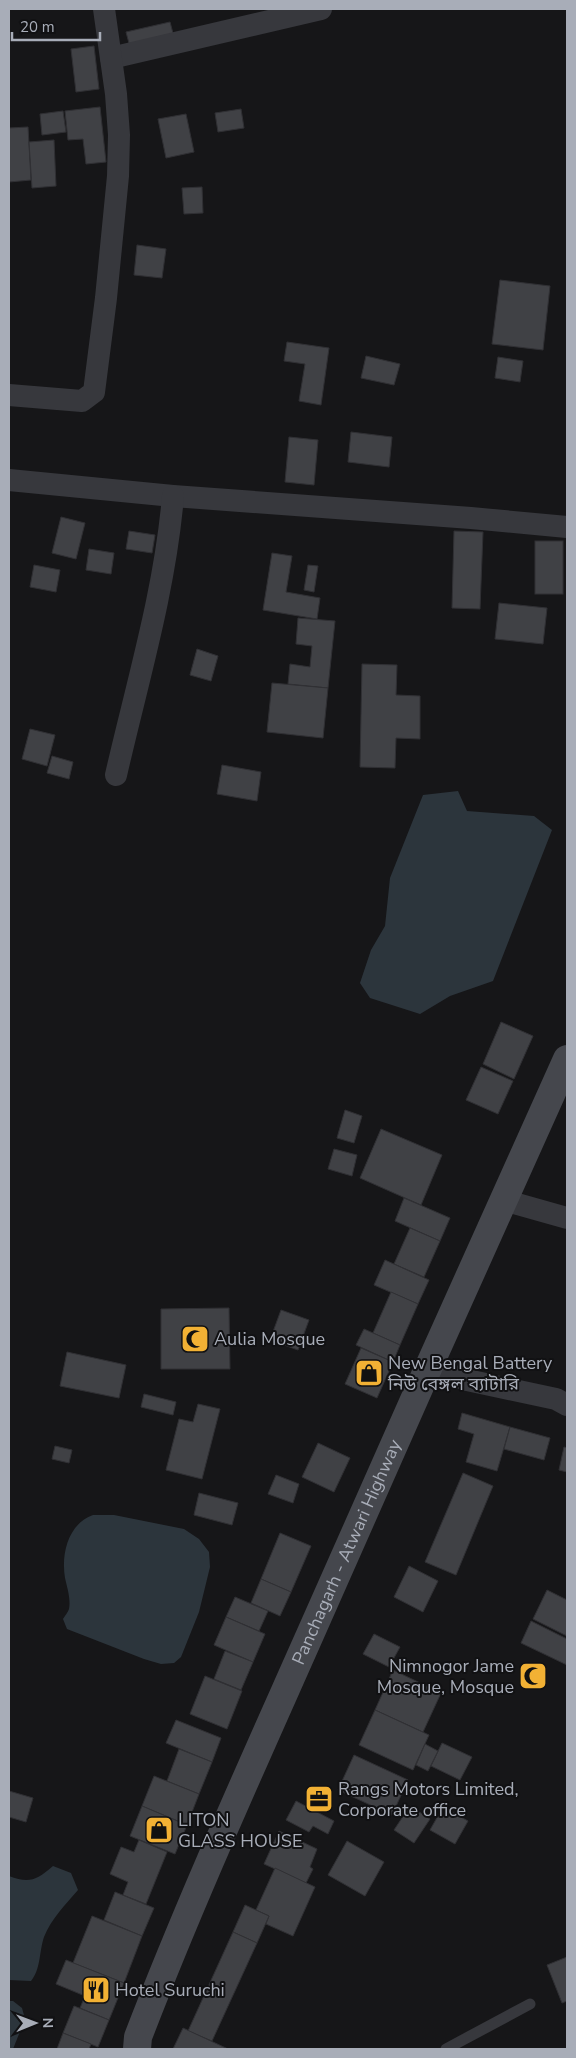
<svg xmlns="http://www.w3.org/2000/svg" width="576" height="2058" font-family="'Nunito Sans','Noto Sans Bengali',sans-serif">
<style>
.water{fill:#2c353c}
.building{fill:#404145;stroke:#303034}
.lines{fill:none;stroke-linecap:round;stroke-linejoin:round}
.service{stroke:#37383d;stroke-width:11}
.minor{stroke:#37383d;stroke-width:22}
.secondary{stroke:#45474d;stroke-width:28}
.labels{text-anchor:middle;stroke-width:4;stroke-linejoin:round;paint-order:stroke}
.poi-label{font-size:18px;fill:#a8adb8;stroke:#111113;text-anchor:start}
.street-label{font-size:18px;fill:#a8adb8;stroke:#111113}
</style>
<rect width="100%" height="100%" fill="#161618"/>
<g class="water">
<path d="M458 791 467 811 534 816 552 830 493 981 450 996 420 1014 370 998 360 983 371 950 385 926 390 878 423 795Z"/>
<path d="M93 1515H114L184 1529 199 1539 209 1552 210 1567 199 1612 181 1657 174 1663 161 1664 144 1659 67 1629 63 1619C65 1616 68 1612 69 1609 71 1599 67 1587 65 1578 61 1554 68 1524 93 1515Z"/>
<path d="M53 1866 71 1873 78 1890C66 1904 51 1919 44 1937 39 1952 41 1969 31 1981L9 1980V1876C29 1884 37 1880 53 1866Z"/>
<path d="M9 2001H13L22 2008 25 2019 13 2049H9Z"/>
</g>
<g class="building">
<path d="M170 22 174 37 130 47 126 32Z"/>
<path d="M94 46 99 89 76 92 71 49Z"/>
<path d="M100 107 106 162 86 164 83 139 68 140 65 111Z"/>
<path d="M241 109 244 128 218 132 215 113Z"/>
<path d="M63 111 66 132 42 135 40 114Z"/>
<path d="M186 114 194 152 166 158 158 119Z"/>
<path d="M28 127 31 180 9 182V128Z"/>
<path d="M54 140 56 186 32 188 29 142Z"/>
<path d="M202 187 203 213 184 214 182 188Z"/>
<path d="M137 245 166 249 162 278 134 275Z"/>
<path d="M500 280 550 286 543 350 492 344Z"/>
<path d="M287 342 329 348 321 405 299 401 305 364 284 361Z"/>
<path d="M366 356 400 364 394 385 361 378Z"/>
<path d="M498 357 523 361 520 382 495 378Z"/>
<path d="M351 432 392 437 389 467 348 462Z"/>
<path d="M289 437 318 440 314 485 285 482Z"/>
<path d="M61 517 85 523 76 559 52 553Z"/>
<path d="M129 531 155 535 152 553 126 549Z"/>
<path d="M454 531 483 532 480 609 452 608Z"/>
<rect x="535" y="541" width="28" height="53"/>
<path d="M89 549 114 553 111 574 86 570Z"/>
<path d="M272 553 292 556 286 592 320 598 317 619 263 610Z"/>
<path d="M34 565 60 570 56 592 30 587Z"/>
<path d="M308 565 318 566 314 592 304 590Z"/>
<path d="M499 603 547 608 543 644 495 639Z"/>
<path d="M298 618 335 621 328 688 288 684 290 664 310 667 312 646 296 644Z"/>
<path d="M197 649 218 656 211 681 190 675Z"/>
<path d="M362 664 397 665 396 695 420 696V739L396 738 395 768 360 767Z"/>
<path d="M272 683 328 688 323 738 267 732Z"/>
<path d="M30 729 55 735 47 766 22 759Z"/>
<path d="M52 756 73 762 69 779 47 773Z"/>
<path d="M222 765 261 772 257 801 217 794Z"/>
<path d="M501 1022 533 1036 514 1079 483 1064Z"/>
<path d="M481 1067 513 1081 498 1114 466 1100Z"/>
<path d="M345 1110 362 1116 354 1143 337 1138Z"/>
<path d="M381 1129 442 1155 421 1205 360 1178Z"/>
<path d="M334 1149 357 1155 352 1176 328 1169Z"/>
<path d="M404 1198 450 1218 440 1241 395 1221Z"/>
<path d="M410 1228 440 1241 424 1277 394 1264Z"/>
<path d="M385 1260 429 1280 418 1304 374 1285Z"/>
<path d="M391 1292 418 1304 400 1345 373 1333Z"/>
<path d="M229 1308 230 1369H161V1309Z"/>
<path d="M281 1310 309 1320 298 1350 270 1340Z"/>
<path d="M364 1329 400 1345 393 1362 356 1345Z"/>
<path d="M361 1348 393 1362 377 1398 345 1384Z"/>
<path d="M67 1352 126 1365 119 1398 60 1386Z"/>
<path d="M144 1394 176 1402 173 1415 141 1407Z"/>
<path d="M198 1404 220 1409 202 1479 166 1470 179 1419 193 1422Z"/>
<path d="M462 1413 510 1427 497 1471 466 1462 474 1434 458 1429Z"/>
<path d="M510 1427 550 1438 544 1460 504 1449Z"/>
<path d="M318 1443 350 1458 334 1492 302 1477Z"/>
<path d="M55 1446 72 1450 69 1463 52 1459Z"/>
<path d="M564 1447 567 1448V1472L559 1470Z"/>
<path d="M463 1473 493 1486 456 1575 425 1562Z"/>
<path d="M276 1475 299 1484 293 1503 268 1494Z"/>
<path d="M199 1493 238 1503 232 1525 194 1515Z"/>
<path d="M280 1533 311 1546 291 1592 261 1579Z"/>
<path d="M409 1566 438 1581 423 1612 394 1597Z"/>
<path d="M261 1579 291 1592 280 1616 251 1603Z"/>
<path d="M547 1590 567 1600V1636L533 1619Z"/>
<path d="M235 1597 268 1611 259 1631 226 1617Z"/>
<path d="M226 1617 265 1634 253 1662 214 1645Z"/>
<path d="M531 1621 567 1639V1665L521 1643Z"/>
<path d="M374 1634 400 1647 389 1667 363 1654Z"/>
<path d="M225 1651 253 1662 241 1690 214 1679Z"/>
<path d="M393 1670 441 1693 423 1732 375 1710Z"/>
<path d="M205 1676 242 1691 227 1729 190 1714Z"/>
<path d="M375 1710 429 1735 413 1770 359 1745Z"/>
<path d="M176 1720 221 1738 212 1762 166 1743Z"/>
<path d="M442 1743 472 1757 460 1780 431 1766Z"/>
<path d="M425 1744 438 1751 428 1771 416 1765Z"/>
<path d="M179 1749 212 1762 199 1794 167 1781Z"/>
<path d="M354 1755 408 1780 392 1815 338 1790Z"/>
<path d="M154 1776 199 1794 187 1825 142 1806Z"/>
<path d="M9 1791 33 1798 26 1822 9 1817Z"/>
<path d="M296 1801 334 1821 328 1834 313 1826 309 1832 286 1820Z"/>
<path d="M142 1806 187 1825 175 1854 130 1836Z"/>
<path d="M410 1806 430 1819 414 1843 394 1830Z"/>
<path d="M443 1807 468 1821 455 1844 430 1830Z"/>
<path d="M279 1831 317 1849 310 1867 313 1869 306 1883 264 1864Z"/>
<path d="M139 1840 167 1852 146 1904 123 1895 128 1882 110 1874 121 1847 134 1852Z"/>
<path d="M347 1841 384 1862 365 1896 328 1875Z"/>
<path d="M275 1868 315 1887 293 1936 266 1924 269 1916 256 1910Z"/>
<path d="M115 1892 154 1908 142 1936 104 1920Z"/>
<path d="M245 1905 269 1916 257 1943 233 1932Z"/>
<path d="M92 1916 142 1936 124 1983 73 1963Z"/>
<path d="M233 1932 257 1943 212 2041 188 2031Z"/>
<path d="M567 1957V2001L562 2003 547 1965Z"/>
<path d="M66 1960 124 1983 109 2020 80 2008 85 1996 56 1984Z"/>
<path d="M74 2006 109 2020 98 2047 63 2033Z"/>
<path d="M183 2028 228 2049H173Z"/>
<path d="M63 2033 91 2044 89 2049H57Z"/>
</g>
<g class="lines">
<path class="service" d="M446 2049 530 2004"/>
<g class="minor">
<path d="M111 58 321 9"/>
<path d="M9 395 82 401 94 392 106 298 118 176 119 135 116 94 104 9"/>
<path d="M9 480 173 496 471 518 567 527"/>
<path d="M116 775C137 683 165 591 173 496"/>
<path d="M503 1200 567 1218"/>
<path d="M428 1368 467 1380 556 1399 567 1405"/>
</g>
<path class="secondary" id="s1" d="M137 2049 138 2037C190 1902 250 1770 309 1637 394 1444 480 1251 567 1059"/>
</g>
<defs>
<symbol id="mosque-square" viewBox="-11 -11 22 22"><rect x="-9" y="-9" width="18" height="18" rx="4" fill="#f2b134" stroke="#111113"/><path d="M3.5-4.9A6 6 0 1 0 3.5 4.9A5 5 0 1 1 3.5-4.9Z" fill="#111"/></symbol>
<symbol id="shop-square" viewBox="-11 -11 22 22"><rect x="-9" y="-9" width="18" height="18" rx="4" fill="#f2b134" stroke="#111113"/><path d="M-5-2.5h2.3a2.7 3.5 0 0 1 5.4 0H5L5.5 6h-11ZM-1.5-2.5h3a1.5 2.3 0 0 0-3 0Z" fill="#111"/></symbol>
<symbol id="office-square" viewBox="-11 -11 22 22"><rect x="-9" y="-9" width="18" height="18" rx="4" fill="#f2b134" stroke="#111113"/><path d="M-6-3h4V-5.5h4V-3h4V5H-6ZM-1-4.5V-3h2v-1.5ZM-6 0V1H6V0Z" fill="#111"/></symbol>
<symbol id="restaurant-square" viewBox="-11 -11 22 22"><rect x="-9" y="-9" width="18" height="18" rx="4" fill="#f2b134" stroke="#111113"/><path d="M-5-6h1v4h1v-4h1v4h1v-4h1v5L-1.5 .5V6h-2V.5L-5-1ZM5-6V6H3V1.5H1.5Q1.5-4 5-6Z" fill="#111"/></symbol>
</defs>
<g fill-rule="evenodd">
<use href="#mosque-square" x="179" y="1323" width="32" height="32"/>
<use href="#shop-square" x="353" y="1357" width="32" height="32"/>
<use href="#mosque-square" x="517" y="1660" width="32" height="32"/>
<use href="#office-square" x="303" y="1783" width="32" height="32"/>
<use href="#shop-square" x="143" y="1814" width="32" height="32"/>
<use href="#restaurant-square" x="80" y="1974" width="32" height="32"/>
</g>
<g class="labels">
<g class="poi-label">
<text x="214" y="1345">Aulia Mosque</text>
<text x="388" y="1369">New Bengal Battery<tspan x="388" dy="21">নিউ বেঙ্গল ব্যাটারি</tspan></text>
<text x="514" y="1672" text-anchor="end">Nimnogor Jame<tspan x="514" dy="21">Mosque, Mosque</tspan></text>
<text x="338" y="1795">Rangs Motors Limited,<tspan x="338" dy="21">Corporate office</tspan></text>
<text x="178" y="1826">LITON<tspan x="178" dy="21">GLASS HOUSE</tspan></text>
<text x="115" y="1996">Hotel Suruchi</text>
</g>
<g class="street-label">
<text dy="6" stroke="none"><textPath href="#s1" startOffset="540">Panchagarh - Atwari Highway</textPath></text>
</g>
</g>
<rect width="576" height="2058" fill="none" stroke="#a8adb8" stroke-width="20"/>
<g transform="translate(35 2023) rotate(89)" stroke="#111113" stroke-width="4" paint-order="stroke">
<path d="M0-4L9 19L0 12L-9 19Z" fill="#a8adb8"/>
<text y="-8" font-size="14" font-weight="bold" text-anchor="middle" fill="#a8adb8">N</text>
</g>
<path d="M12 32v8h88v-8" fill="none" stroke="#a8adb8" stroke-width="2.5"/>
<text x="20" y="32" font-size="15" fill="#a8adb8" stroke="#111113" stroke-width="4" paint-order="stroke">20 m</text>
</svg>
